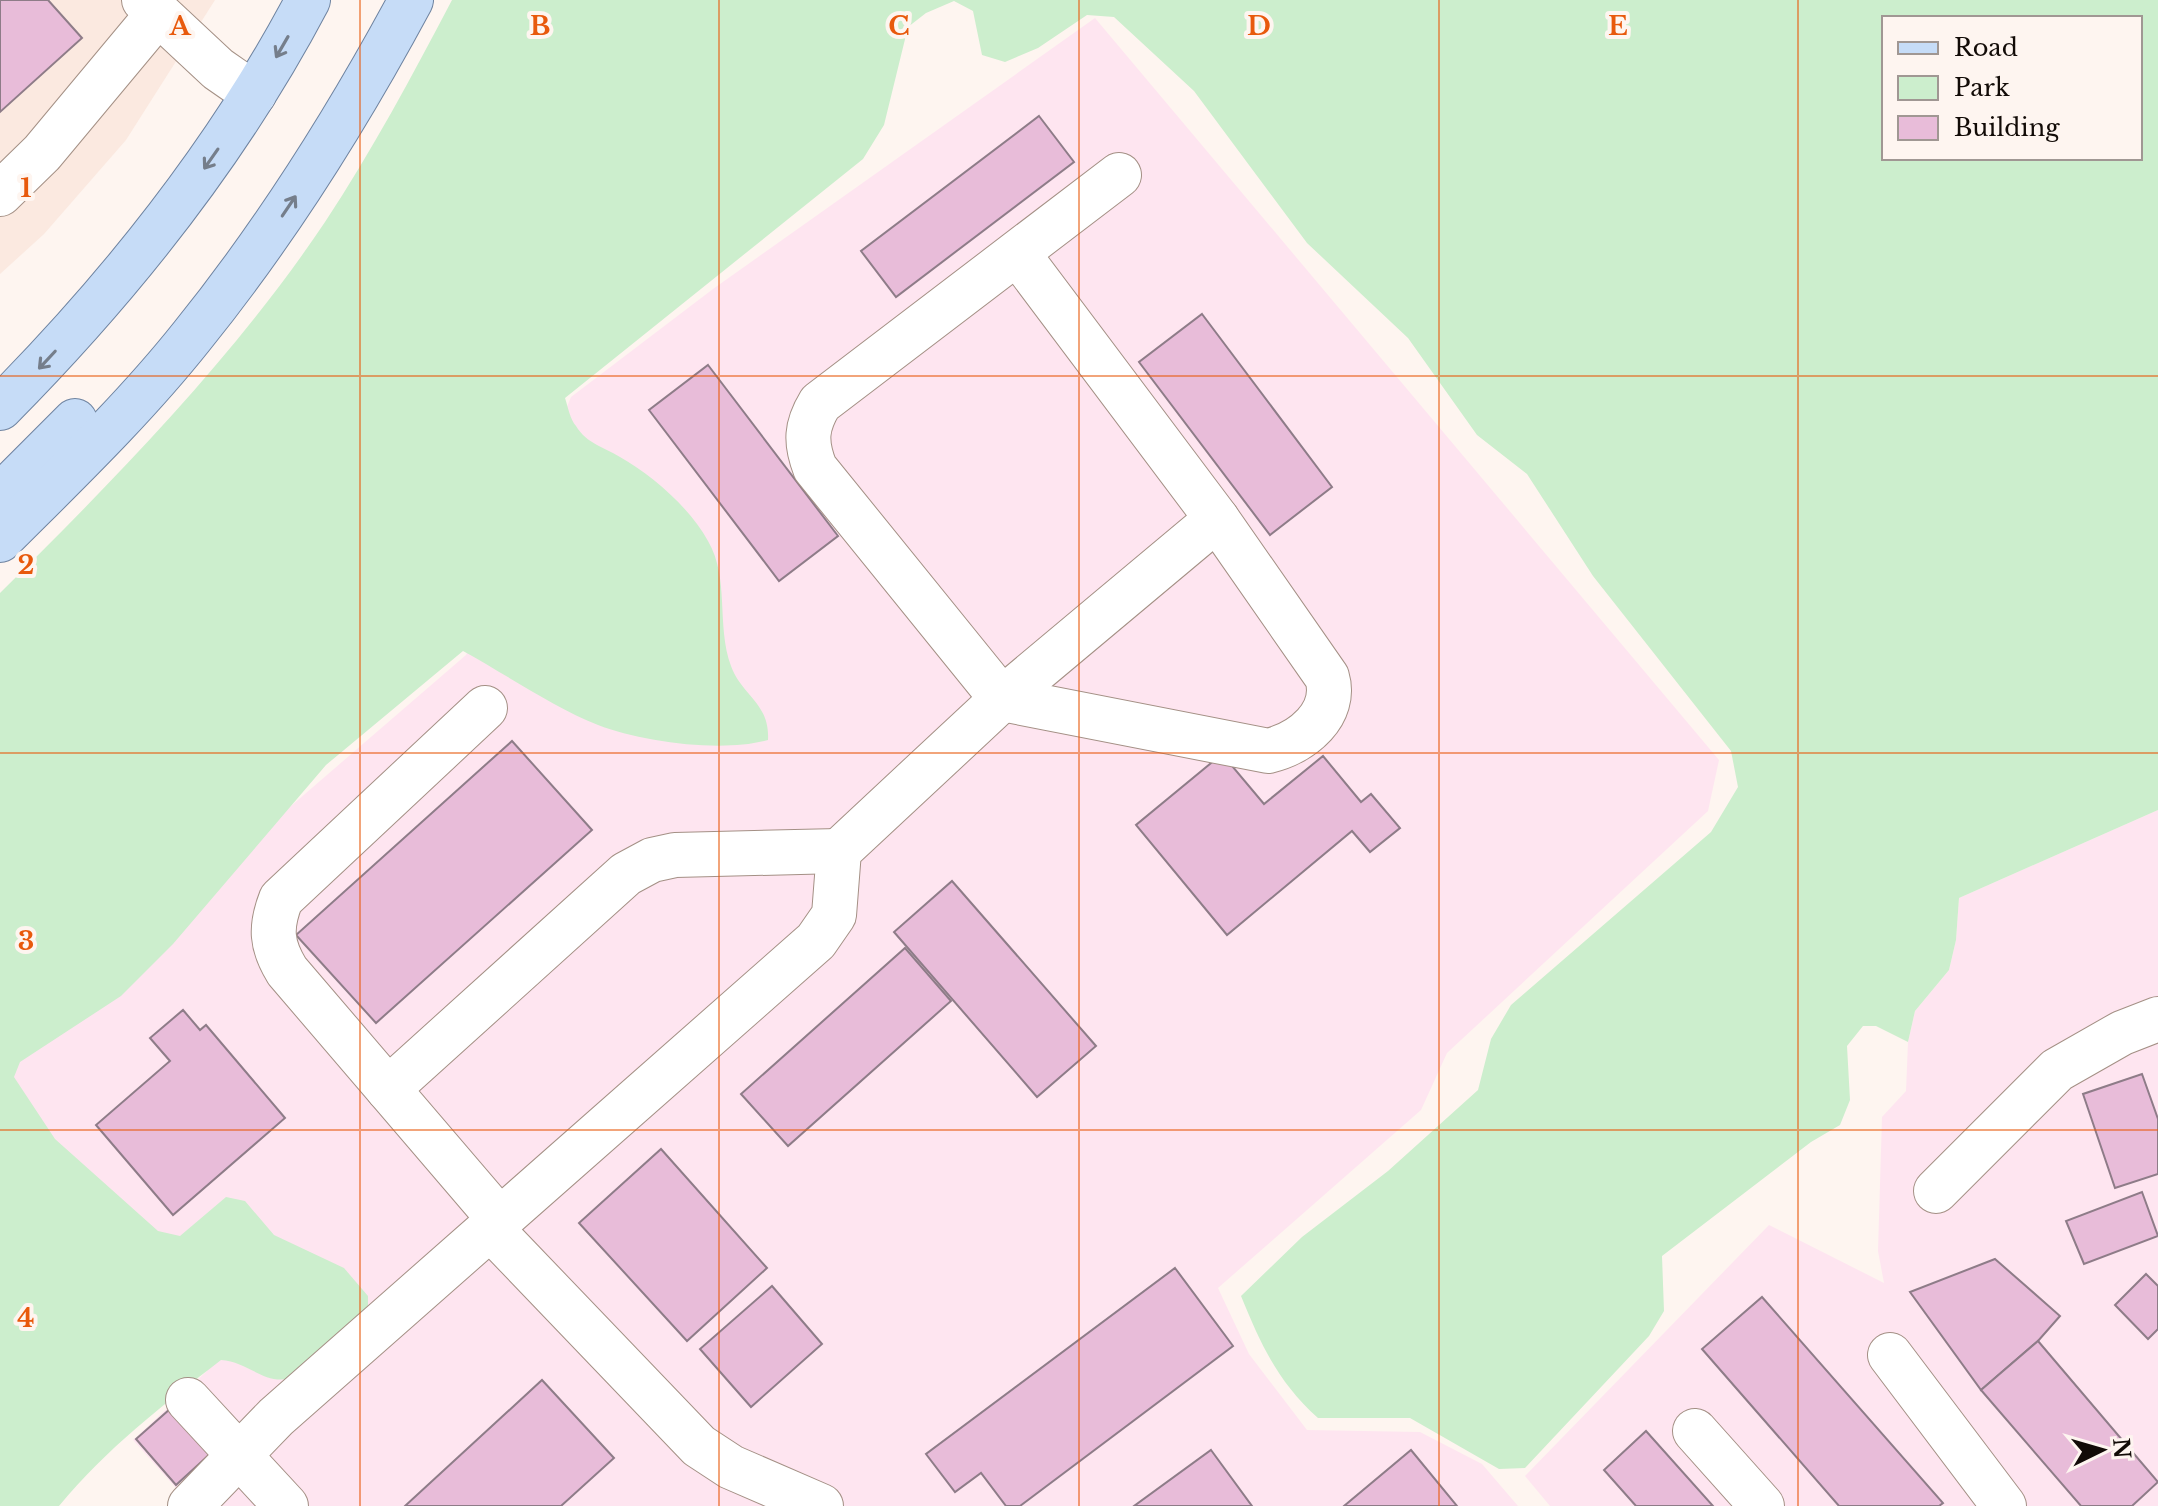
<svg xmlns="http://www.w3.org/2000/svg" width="2158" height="1506" font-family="'Libre Baskerville',serif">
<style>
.built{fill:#fbe9e0}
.industrial{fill:#fee5f0}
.green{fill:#cceecd;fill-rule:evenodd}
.building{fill:#e8bcd9;stroke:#8e7c88;stroke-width:2}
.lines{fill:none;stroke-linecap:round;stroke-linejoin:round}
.minor-casing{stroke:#a49085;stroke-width:46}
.major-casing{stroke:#6e83a0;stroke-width:46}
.minor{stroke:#fff;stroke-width:44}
.major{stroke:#c6dcf7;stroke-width:44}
.oneway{stroke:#757e8b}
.grid{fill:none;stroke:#e8590c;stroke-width:2;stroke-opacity:0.55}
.grid-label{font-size:26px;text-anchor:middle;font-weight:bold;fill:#e8590c;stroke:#fef5f0;stroke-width:8;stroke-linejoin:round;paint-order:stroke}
</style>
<rect width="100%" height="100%" fill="#fef5f0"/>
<path class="built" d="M0 0H215L126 140 44 234 0 274Z"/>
<g class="industrial">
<path d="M1095 18 1719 760 1708 811 1447 1053 1421 1110 1218 1288 1249 1354 1307 1430 1420 1432 1482 1464 1518 1506H192L133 1440 207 1371 0 1118V1057L466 655 571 397 713 289Z"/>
<path d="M2158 810V1506H1550L1525 1476 1769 1225 1884 1283 1878 1251 1882 1117 1906 1091 1908 1042 1915 1011 1949 970 1956 940 1959 898Z"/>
</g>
<path class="green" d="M452 0H2158V810L1959 898 1956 940 1949 970 1915 1011 1908 1042 1876 1026H1863L1847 1046 1850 1100 1840 1125 1811 1142 1662 1256 1664 1311 1649 1336 1525 1468 1499 1469 1410 1418H1318C1278 1382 1261 1345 1241 1296L1302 1237 1388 1171 1478 1090 1491 1039 1511 1005 1711 832 1738 787 1731 751 1593 576 1527 474 1477 435 1408 338 1307 243 1194 91 1114 17 1087 15 1038 48 1005 62 982 55 973 11 954 1 926 13 908 27 884 125 863 159 565 398C568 407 570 419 576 426 587 444 604 447 620 457 652 475 690 508 708 541 730 579 716 625 731 666 742 696 770 703 768 740 723 753 642 742 598 725 555 708 505 674 463 651L326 765 173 944 121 996 20 1062 14 1077 55 1139 158 1231 180 1236 226 1197 245 1201 274 1235 344 1268 368 1296V1306L287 1379C262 1383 246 1361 221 1360 163 1405 106 1449 59 1506H0V593C116 478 234 358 325 222 372 151 412 76 452 0ZM1884 18H2140V158H1884Z"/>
<g class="building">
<path d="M0 0H48L82 38 0 112Z"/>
<path d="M1039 116 1074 162 896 297 861 251Z"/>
<path d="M1202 314 1332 487 1270 535 1139 362Z"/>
<path d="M708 365 838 536 779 581 649 410Z"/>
<path d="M512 741 592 830 376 1023 296 935Z"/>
<path d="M1222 754 1264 804 1323 756 1361 802 1371 794 1400 828 1370 852 1352 831 1227 935 1136 825Z"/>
<path d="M952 881 1096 1046 1037 1097 894 932Z"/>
<path d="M905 948 951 1001 788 1146 741 1094Z"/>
<path d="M183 1010 200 1030 206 1025 285 1118 173 1215 96 1125 170 1061 150 1038Z"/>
<path d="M2142 1074 2158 1119V1174L2115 1188 2083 1094Z"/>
<path d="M661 1149 767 1268 687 1341 579 1223Z"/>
<path d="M2142 1192 2158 1236 2084 1264 2066 1221Z"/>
<path d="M1995 1259 2060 1316 2038 1341 1981 1390 1910 1292Z"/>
<path d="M1175 1268 1233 1346 1020 1506H1006L981 1473 955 1492 926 1454Z"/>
<path d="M2146 1274 2158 1286V1329L2148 1339 2115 1305Z"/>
<path d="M772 1286 822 1344 751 1407 700 1349Z"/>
<path d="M1762 1297 1943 1503 1939 1506H1839L1702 1349Z"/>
<path d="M2038 1341 2158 1482 2132 1506H2081L1981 1390Z"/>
<path d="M542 1380 614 1458 561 1506H405Z"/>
<path d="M170 1409 210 1454 176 1485 136 1439Z"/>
<path d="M1646 1431 1713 1506H1636L1604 1470Z"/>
<path d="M1211 1450 1252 1506H1134Z"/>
<path d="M1411 1450 1457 1506H1344Z"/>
</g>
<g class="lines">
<defs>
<g id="minor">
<path d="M144 0 218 69 254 94"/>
<path d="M0 194 42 153 157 15"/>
<path d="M1018 254 1217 519 1327 677C1338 714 1302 743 1268 751L1002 699 815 468C805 442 806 426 820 403L1119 175"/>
<path d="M485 708 281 899C270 927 271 945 287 971L501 1221"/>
<path d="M388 1089 626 874 652 860 675 855 839 851"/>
<path d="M1936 1191 2057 1070 2122 1033 2158 1019"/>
<path d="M492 1230 699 1446 731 1467 821 1506"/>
<path d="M1890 1355 2004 1506"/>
<path d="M188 1400 286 1506"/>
<path d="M1695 1431 1762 1506"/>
<path d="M190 1506 276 1417 816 941 834 915 839 851 1002 699 1217 519"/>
</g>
<g id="major">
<path d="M0 408C120 287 228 152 308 0"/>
<path d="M0 496 75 421"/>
<path d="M0 540C66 474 134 409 192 336 277 231 347 119 411 0"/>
</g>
</defs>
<use href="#minor" class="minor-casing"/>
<use href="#major" class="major-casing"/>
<use href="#minor" class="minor"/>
<use href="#major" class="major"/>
</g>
<defs><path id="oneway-shaft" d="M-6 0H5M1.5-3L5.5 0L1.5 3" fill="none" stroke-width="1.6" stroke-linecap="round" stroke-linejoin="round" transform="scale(2)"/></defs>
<g class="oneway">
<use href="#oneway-shaft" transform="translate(282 47) rotate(120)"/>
<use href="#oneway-shaft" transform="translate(211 159) rotate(125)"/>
<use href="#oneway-shaft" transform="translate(289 206) rotate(-56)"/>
<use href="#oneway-shaft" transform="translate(47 360) rotate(133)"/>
</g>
<path class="grid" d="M360 0V1506M719 0V1506M1079 0V1506M1439 0V1506M1798 0V1506M0 376H2158M0 753H2158M0 1130H2158"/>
<g class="grid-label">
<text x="180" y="35">A</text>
<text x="540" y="35">B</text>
<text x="899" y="35">C</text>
<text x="1259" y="35">D</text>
<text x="1618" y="35">E</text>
<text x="26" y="197">1</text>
<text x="26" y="574">2</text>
<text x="26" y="950">3</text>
<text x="26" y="1327">4</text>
</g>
<rect x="1882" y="16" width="260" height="144" fill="#fef5f0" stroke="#a09793" stroke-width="2"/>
<rect x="1898" y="42" width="40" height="12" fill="#c6dcf7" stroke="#a09793" stroke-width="2"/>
<text x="1954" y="56" font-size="24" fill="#120b07">Road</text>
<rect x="1898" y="76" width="40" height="24" fill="#cceecd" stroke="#a09793" stroke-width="2"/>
<text x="1954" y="96" font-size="24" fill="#120b07">Park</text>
<rect x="1898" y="116" width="40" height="24" fill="#e8bcd9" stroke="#a09793" stroke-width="2"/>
<text x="1954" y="136" font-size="24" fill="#120b07">Building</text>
<g transform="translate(2102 1450) rotate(85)" stroke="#fef5f0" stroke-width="6" paint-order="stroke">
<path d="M0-6L14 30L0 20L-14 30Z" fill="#120b07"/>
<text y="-12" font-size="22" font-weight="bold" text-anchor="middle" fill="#120b07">N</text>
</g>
</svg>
